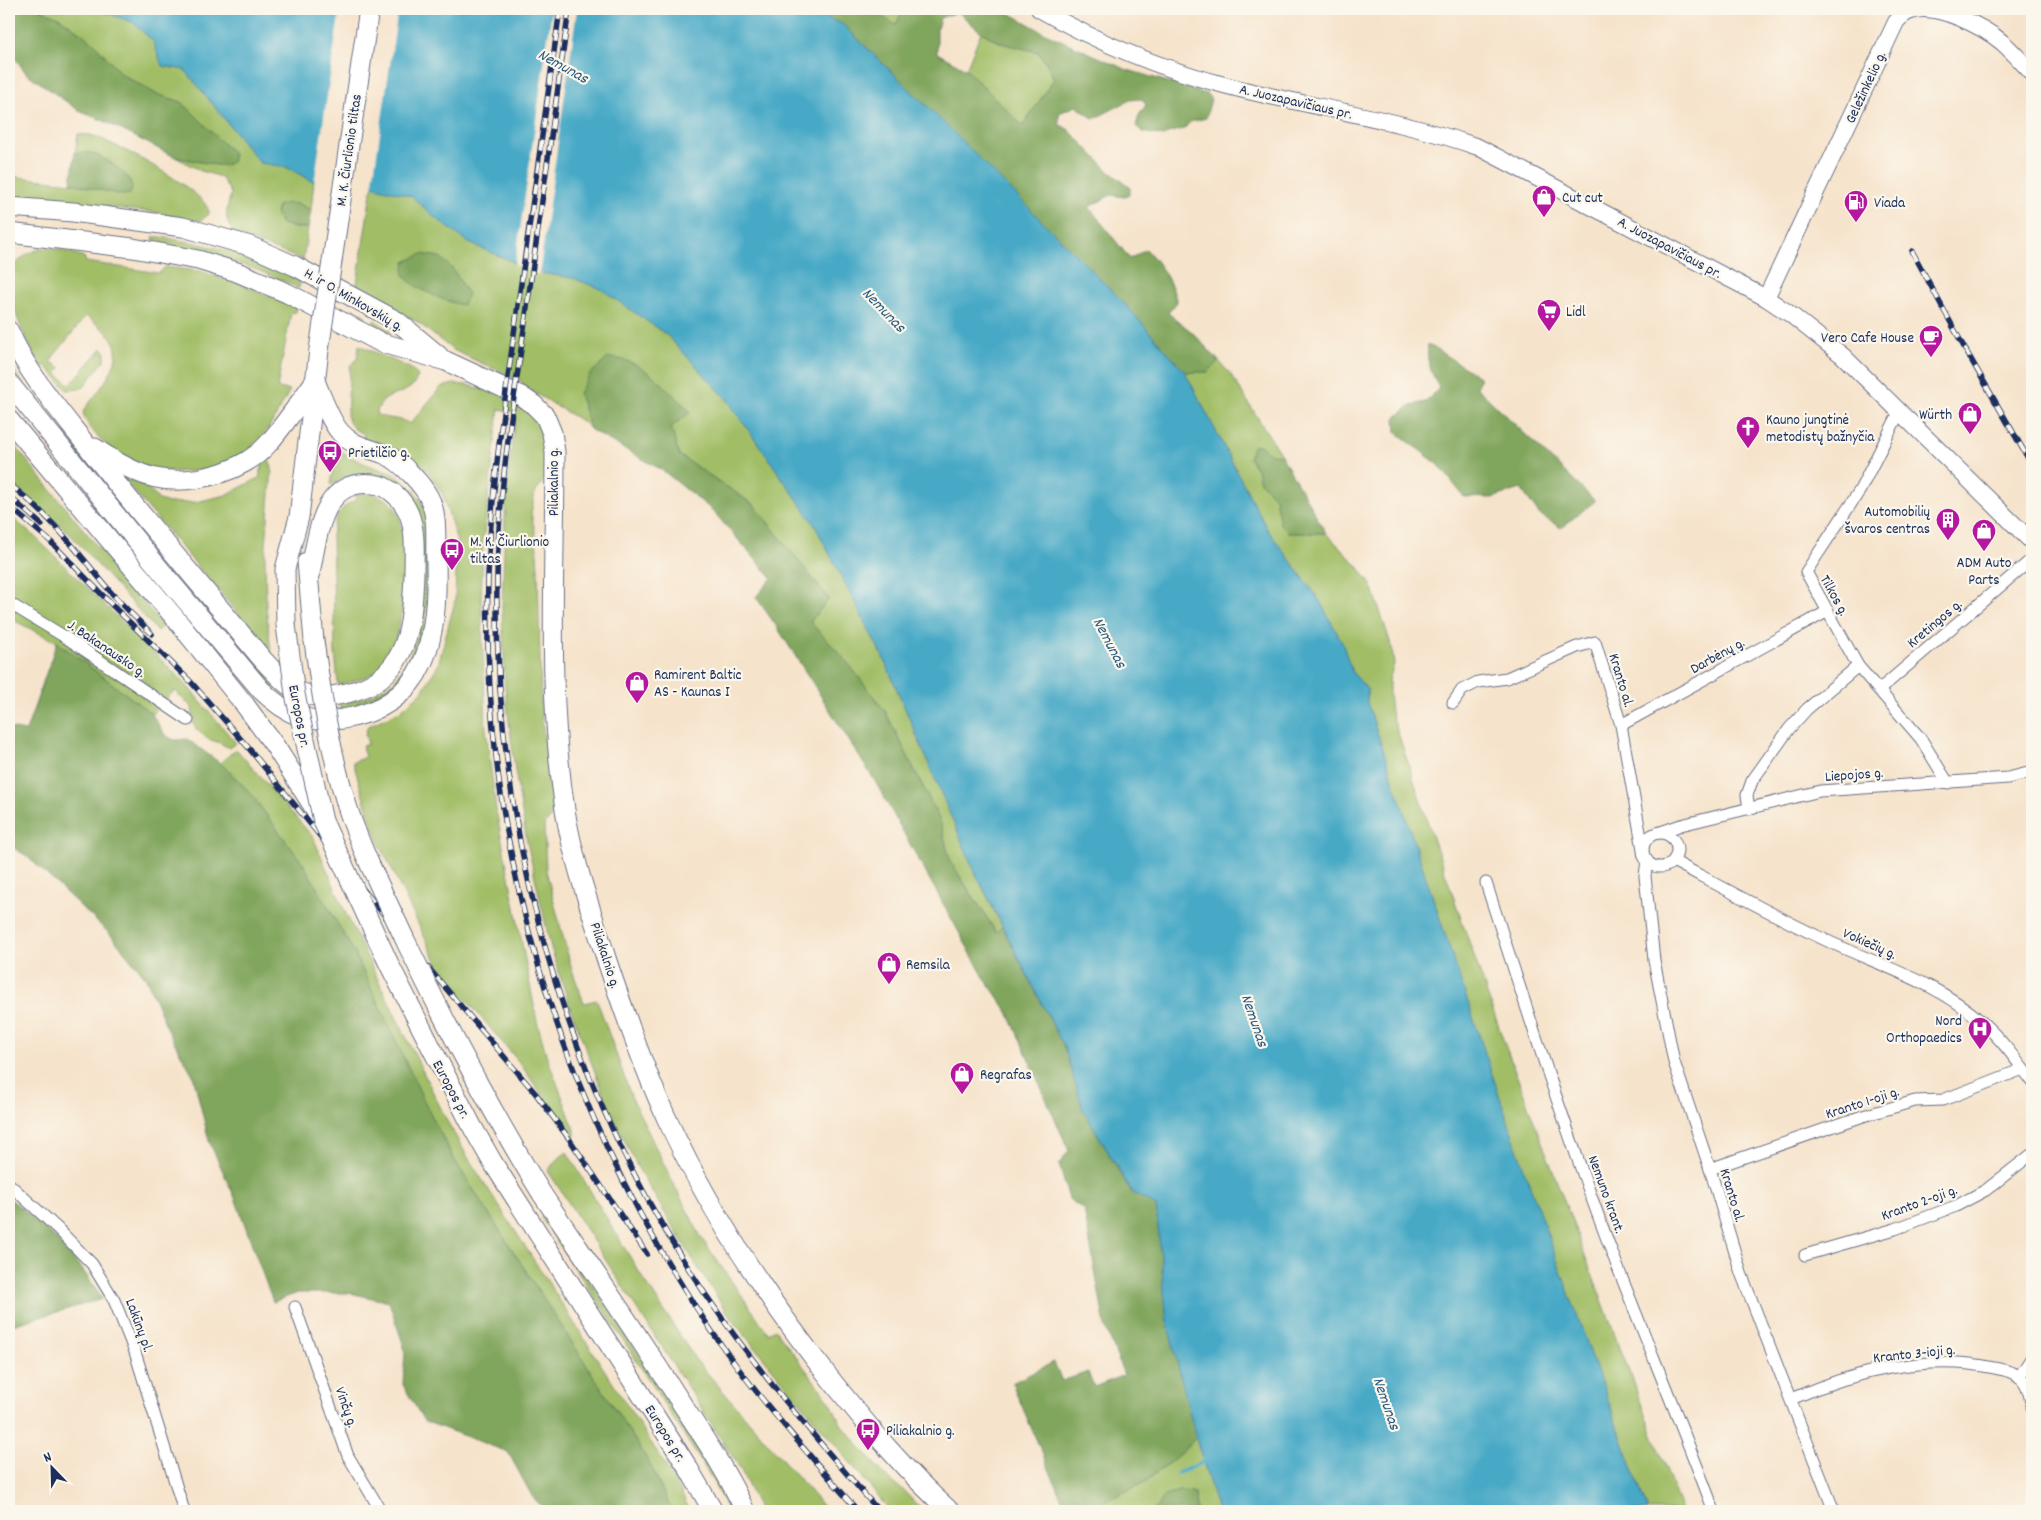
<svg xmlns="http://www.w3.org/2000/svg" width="2041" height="1520" font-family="Dekko,sans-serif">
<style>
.green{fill:#a1be66;stroke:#5e7662}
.forest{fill:#80a55b;stroke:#4e6a5c;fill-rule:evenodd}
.water{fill:#47a9c6;stroke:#316c92}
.pier{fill:#f6e3cb}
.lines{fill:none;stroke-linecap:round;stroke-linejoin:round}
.stream{stroke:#47a9c6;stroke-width:4}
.street-casing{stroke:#686e84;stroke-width:13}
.secondary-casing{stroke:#686e84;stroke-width:18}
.primary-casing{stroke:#686e84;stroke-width:21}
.street{stroke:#fff;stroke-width:11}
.secondary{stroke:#fff;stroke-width:16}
.primary{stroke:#fff;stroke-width:19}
.rail-casing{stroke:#1b2f5e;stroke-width:5.5}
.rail{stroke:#fbf7ec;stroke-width:4;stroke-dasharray:11;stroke-linecap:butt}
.primary-bridge-casing{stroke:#686e84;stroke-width:21;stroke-linecap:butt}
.primary-bridge{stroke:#fff;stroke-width:19}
.labels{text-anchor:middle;stroke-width:4.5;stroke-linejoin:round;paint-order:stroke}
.street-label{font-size:15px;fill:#1b2f5e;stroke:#fbf7ec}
.poi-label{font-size:15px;fill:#1b2f5e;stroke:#fbf7ec;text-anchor:start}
.water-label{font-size:16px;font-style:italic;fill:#2a5a82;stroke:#fbf7ec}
</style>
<rect width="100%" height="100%" fill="#fbf7ec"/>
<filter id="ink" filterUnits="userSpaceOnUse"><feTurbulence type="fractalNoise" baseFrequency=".02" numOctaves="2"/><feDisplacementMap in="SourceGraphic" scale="10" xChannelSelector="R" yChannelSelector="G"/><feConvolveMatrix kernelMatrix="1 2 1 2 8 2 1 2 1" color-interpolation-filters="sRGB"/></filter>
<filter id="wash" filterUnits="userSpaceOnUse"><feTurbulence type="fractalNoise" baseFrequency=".0096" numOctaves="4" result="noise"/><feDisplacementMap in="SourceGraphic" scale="20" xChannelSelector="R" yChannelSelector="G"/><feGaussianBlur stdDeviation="1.12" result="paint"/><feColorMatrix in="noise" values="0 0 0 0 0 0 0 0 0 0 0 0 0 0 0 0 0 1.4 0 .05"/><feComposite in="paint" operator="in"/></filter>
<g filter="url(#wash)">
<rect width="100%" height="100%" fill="#f6e3cb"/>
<g class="green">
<path d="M39 9H96L132 22 153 41 162 66 185 70 260 163 286 167 314 182 311 210 299 204 278 205 276 214 282 224 296 228H308L303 260 235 234C222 219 227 210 231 193L221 177 201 171 175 157 217 165 233 153 182 102 156 94 121 74 93 42 59 17Z"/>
<path d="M869 9H903L896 26Z"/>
<path d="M981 32 1001 43 1038 52 1047 64 1054 79 1023 126 966 69Z"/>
<path d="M78 134C83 135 89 134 94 136 114 143 212 193 209 214L201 220 195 221 159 213 9 196V176L71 183 122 195 130 194 91 153H75Z"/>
<path d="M372 186 411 196 437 219 469 243 539 273 573 278 601 289 667 335 726 398 813 522 884 659 974 870 1002 927 996 932 950 861 940 821 885 711 843 657 809 622 829 599 754 505 679 455 671 427 690 411 646 371 579 393 591 430 583 422 523 386V382L453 350 416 321 356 290Z"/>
<path d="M153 237C163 236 174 240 184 241 227 248 261 261 300 281L299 288 253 268 197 251 154 241Z"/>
<path d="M43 248C58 248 70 252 84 257L86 262 159 273 165 267 199 271 236 282 297 308 296 312 291 313 277 388 290 390C278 412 267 437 246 452 204 482 137 477 101 440 92 430 86 425 83 412 96 392 130 360 110 336 104 329 94 322 86 316L53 357 51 362 61 368 56 373 70 385 102 348 105 351V359L101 365 84 386 79 389 67 390 46 366H41C28 345 0 291 14 267 20 257 32 251 43 248Z"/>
<path d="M354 309 366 316 363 322 352 318Z"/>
<path d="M374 320 389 330 390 333 387 334 370 326Z"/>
<path d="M359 345 412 369 418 376C416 380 414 385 411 387 397 398 383 392 376 414 387 420 400 417 410 424L441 387 454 384 467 385 498 393 533 415 542 429 546 477 535 493 531 513 536 536 538 570 541 706 548 777 555 812 544 825 546 870 553 898 571 967 584 1003 597 1000 631 1096 672 1181 702 1239 768 1333 775 1329 831 1403 841 1424 888 1479 903 1490 916 1504 929 1511H890L733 1321 698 1268 639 1170 610 1111 571 1010 551 948 527 842 515 771 505 687 502 608 506 492 516 412 499 409 483 541 481 601 486 730 496 810 537 1021 546 1054 575 1131V1136L572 1138 519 1062 440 969 380 845 370 819 353 762 365 757 362 746 368 744 365 734 368 726 400 711 421 693 438 665 455 601 457 542 443 495 428 471 407 455 363 438 364 434 354 429 349 422 347 415 350 366 357 359Z"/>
<path d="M1217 359 1231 375 1281 455 1271 454 1249 458 1257 469 1260 482 1275 497 1280 524 1289 533H1326L1357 565 1372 586 1392 648 1394 664 1389 680V693L1391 712 1433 838 1504 1042 1682 1511H1648L1526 1175 1367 702V689L1352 672 1342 642 1318 598 1267 529 1185 372H1208L1217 363Z"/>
<path d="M9 361 17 375 115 495 276 684V689L265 682 17 384 9 373Z"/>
<path d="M9 439 163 626 157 631 69 533 9 481Z"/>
<path d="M332 447 363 463 396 475 415 491 424 507 427 522V604L423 639 413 663 401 683 388 692 363 705 340 709V704L367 697 394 682 407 663 417 638 421 603 422 522 414 500 398 481 365 472 345 477 331 485 334 462 330 460Z"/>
<path d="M265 460H269L272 468 265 558 266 605 271 653 122 477 146 486 159 500 169 503 196 502 226 495 259 478 263 463Z"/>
<path d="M363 493C374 494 386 497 394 506 415 537 406 636 383 665 373 677 352 682 338 685L335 652 332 536C335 515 338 509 357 499L355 495Z"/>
<path d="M9 515 35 537 182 680 236 743 229 748 220 743 208 739 197 730 194 725 192 707 174 691 152 714 57 642 9 618Z"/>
<path d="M236 749 313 837 347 916 447 1121 467 1156 675 1480 690 1511H672L649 1462 455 1161 427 1107 355 954 304 865 248 790 220 763Z"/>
<path d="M567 1152 636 1267 695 1359 827 1511H760L740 1468 548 1171 556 1160Z"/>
<path d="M543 1214 617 1320 713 1472 734 1511H728L712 1479 617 1330 542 1219 541 1216Z"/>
<path d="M1196 1438 1218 1511H1196L1195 1493 1155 1509 1156 1511H1085L1145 1482 1174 1459Z"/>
</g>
<g class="forest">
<path d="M9 9H39L59 17 93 42 121 74 156 94 182 102 233 153V161L226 165H217L175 157 102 120 81 112 26 73 9 50Z"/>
<path d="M812 9H869L896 25 903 9H1002L1043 32 1125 69 1207 94 1211 99 1206 118 1190 122 1184 129 1168 133 1164 136 1142 132 1136 126 1139 115 1146 105 1142 99 1130 100 1094 119 1076 106 1059 113V124L1069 130 1110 172 1130 187V193L1124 197 1111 195 1089 207 1130 259 1146 249C1161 265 1171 281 1177 302L1168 313 1192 332 1217 359V363L1208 372H1185L1123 302 936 115 842 24 817 14ZM958 12 981 32 1001 43 1038 52 1047 64 1054 79 1023 126 966 69 937 53V29L940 18Z"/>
<path d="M75 153C80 153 86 152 91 153 104 156 141 180 130 194L122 195 71 183Z"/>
<path d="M288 203 299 204 311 210 308 228H296L282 224 276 215 278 205Z"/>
<path d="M422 254 440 257 452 268 468 294 463 305C451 304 408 287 404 274 403 271 405 265 405 262Z"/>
<path d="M1428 344 1481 378 1476 387 1595 501 1561 528 1539 514 1521 489 1492 498 1464 497 1439 465 1396 432 1395 418 1411 405 1426 402 1439 388C1431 371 1426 363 1428 344Z"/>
<path d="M608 358C642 357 668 390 691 412L671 427 679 455 754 505 829 599 810 622 843 657 885 711 940 821 950 861 996 932 1002 927 1065 1049 1083 1109 1131 1192 1156 1205 1167 1321 1196 1438 1174 1459 1145 1482 1085 1511H1067L1012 1383 1054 1362 1062 1381 1088 1372 1094 1387 1124 1375 1105 1326 1084 1210 1069 1199 1059 1164 1069 1151 1008 1012 985 979 876 783 777 627 756 597 772 578 712 510 662 470 591 430 579 393 590 374Z"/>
<path d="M1260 445 1271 454 1281 455 1326 533H1289L1280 524 1275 497 1260 482 1257 469 1249 458 1253 446Z"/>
<path d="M57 642 152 714 165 735 174 740 187 739 220 763 248 790 304 865 355 954 427 1107 455 1161 649 1462 672 1511H546L532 1496 508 1452 424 1421 403 1385 405 1350 389 1302 350 1293H298L273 1302 235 1198 209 1141 193 1075 170 1035 146 978 110 934 27 856 9 845V728L26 731Z"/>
<path d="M9 1198C49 1230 75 1254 102 1299L9 1326Z"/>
<path d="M1181 1490 1195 1493 1196 1511H1156L1163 1497Z"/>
</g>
<path class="water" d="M96 9H812L817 14 842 24 936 115 1123 302 1185 372 1267 529 1318 598 1342 642 1352 672 1367 689V702L1526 1175 1648 1511H1218L1196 1438 1167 1321 1156 1206 1132 1192 1083 1109 1065 1049 974 870 884 659 813 522 726 398 667 335 601 289 573 278 539 273 469 243 437 219 411 196 372 186 314 182 286 167 260 163 185 70 162 66 153 41 132 22Z"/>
<g class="pier">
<path d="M340 9H398L372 188 314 184Z"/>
<path d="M552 9H577L539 275 515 265Z"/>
</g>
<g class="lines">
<path class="stream" d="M1178 1473 1206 1461"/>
</g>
</g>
<g filter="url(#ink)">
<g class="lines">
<defs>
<g id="street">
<path d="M1900 411 1860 490 1806 572 1858 666 1921 739 1948 783"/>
<path d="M9 603 65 637 188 720"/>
<path d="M1879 690 2032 559"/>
<path d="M1453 703 1462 690 1478 682 1507 678 1577 647 1595 642 1621 725 1643 849"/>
<path d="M1621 725 1828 611"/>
<path d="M1749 809 1747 795 1752 781 1789 729 1807 709 1858 666"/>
<path d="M1658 833 1681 825 1820 791 2008 778 2032 772"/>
<circle cx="1660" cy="850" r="17"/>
<path d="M1647 860 1645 876 1654 960 1674 1062 1710 1169 1741 1273 1834 1511"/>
<path d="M1673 861C1720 886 1767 912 1815 935 1871 963 1936 980 1983 1023 2002 1040 2017 1061 2032 1081"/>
<path d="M1486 883C1526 1007 1566 1132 1613 1255 1646 1341 1682 1425 1714 1511"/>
<path d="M1710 1169 1863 1116 1915 1101 1943 1100 2023 1069"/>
<path d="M9 1184 58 1229 92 1264 114 1300 135 1352 184 1511"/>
<path d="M1805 1255 1895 1229 1956 1206 1986 1190 2032 1154"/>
<path d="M295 1307 348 1456 381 1511"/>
<path d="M2019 1377 2032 1357"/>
<path d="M1791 1399C1852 1372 1928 1353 1994 1368 2004 1370 2015 1372 2022 1379 2029 1386 2030 1398 2032 1407"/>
</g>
<g id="secondary">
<path d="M1039 9C1097 42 1159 68 1224 85 1308 107 1396 118 1478 147L1766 298 1790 314 1843 356 2032 542"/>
<path d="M1766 298 1896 22C1900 17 1905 13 1911 11 1936 2 1984 27 2003 43 2013 52 2023 63 2032 73"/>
</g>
<g id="primary">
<path d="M9 207 73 212 183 227 250 246 295 266 397 321 439 356"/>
<path d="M9 233 133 248 198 260 237 272 287 293 382 343 446 361 521 396 534 405 545 416 552 433 555 452C555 571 547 692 565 810 573 860 591 910 606 958 624 1012 643 1066 666 1117 710 1212 767 1299 832 1381 868 1426 906 1472 950 1511"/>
<path d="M9 331C28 375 59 410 88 447 144 520 205 590 264 661 274 671 285 685 298 691 315 700 340 696 357 690 410 673 412 621 414 574 414 555 416 532 409 514 403 500 389 485 373 484 321 478 318 536 310 573"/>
<path d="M9 383 157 566 261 690C287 715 307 724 343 719 429 705 438 635 436 562 435 542 438 520 431 502 425 486 400 460 384 454 368 448 352 446 340 432 329 419 322 397 315 381"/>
<path d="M9 420 175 618 245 705 275 746 322 820"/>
<path d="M95 448C139 478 168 489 221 473 237 468 255 458 266 446 284 426 299 403 315 381"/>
<path d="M307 562 314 641"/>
<path d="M286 625 285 569 299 517 319 350"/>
<path d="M428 1041 473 1128 493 1163 687 1466 713 1511"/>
<path d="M542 1194C585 1258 629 1322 671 1387 697 1428 725 1467 745 1511"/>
</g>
</defs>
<use href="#street" class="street-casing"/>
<use href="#secondary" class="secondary-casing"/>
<use href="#primary" class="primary-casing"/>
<use href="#street" class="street"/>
<use href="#secondary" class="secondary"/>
<use href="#primary" class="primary"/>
<defs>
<g id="rail">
<path d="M560 9C546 110 532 211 517 312 505 400 491 488 488 577 481 846 559 1107 711 1330 754 1394 807 1452 858 1511"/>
<path d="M569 9C554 116 539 222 524 329 512 412 498 494 497 578 493 817 557 1060 685 1263 741 1352 810 1432 879 1511"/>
<path d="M1912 251 1965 349 2032 465"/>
<path d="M9 484C50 515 77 551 109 590 122 605 137 619 152 634"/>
<path d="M9 496 42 525"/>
<path d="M9 506 50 541 115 608 191 682 247 746 397 931 536 1094 570 1140 647 1254"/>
</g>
</defs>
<use href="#rail" class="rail-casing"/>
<use href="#rail" class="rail"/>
<defs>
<g id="primary-bridge">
<path d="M319 350 369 9"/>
<path d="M286 625 295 694 323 821 389 964 428 1041"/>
<path d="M314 641C322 699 331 756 349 812 364 857 387 900 407 944 448 1029 492 1113 542 1194"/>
</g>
</defs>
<use href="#primary-bridge" class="primary-bridge-casing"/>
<use href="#primary-bridge" class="primary-bridge"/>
</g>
</g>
<defs>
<symbol id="shop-pin" viewBox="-11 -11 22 30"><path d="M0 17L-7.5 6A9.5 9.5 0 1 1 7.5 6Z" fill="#b5179e" stroke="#fbf7ec"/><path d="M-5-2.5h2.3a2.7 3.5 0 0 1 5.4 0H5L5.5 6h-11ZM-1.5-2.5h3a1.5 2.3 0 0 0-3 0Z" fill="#fff"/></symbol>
<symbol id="fuel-pin" viewBox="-11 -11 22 30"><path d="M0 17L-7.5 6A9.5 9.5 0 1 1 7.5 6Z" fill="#b5179e" stroke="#fbf7ec"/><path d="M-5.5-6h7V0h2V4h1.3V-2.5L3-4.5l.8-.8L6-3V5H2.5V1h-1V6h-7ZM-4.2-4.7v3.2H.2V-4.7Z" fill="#fff"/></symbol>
<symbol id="supermarket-pin" viewBox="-11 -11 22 30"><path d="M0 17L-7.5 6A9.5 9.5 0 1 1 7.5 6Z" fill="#b5179e" stroke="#fbf7ec"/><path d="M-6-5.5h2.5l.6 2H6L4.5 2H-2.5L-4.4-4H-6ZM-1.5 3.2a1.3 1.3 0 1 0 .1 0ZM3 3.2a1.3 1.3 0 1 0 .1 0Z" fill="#fff"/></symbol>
<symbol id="cafe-pin" viewBox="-11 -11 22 30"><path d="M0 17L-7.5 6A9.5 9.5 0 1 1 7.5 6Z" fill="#b5179e" stroke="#fbf7ec"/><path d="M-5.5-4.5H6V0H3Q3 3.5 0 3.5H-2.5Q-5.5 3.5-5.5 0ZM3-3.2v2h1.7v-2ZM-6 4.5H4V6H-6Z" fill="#fff"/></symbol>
<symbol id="church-pin" viewBox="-11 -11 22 30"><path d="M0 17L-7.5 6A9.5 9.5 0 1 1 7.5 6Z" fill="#b5179e" stroke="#fbf7ec"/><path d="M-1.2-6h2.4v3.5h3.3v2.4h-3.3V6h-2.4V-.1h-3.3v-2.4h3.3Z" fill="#fff"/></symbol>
<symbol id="bus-pin" viewBox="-11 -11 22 30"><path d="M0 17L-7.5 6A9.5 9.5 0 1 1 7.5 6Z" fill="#b5179e" stroke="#fbf7ec"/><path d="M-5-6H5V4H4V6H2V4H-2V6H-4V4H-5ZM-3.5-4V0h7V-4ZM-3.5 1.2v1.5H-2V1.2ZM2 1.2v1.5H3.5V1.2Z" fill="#fff"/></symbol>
<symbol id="building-pin" viewBox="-11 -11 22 30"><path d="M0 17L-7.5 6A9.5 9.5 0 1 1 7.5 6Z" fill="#b5179e" stroke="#fbf7ec"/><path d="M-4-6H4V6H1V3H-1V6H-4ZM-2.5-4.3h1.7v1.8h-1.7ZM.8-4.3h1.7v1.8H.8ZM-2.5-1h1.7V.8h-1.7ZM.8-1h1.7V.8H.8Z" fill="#fff"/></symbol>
<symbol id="hospital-pin" viewBox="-11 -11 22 30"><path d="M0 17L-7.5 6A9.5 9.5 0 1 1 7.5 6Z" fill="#b5179e" stroke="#fbf7ec"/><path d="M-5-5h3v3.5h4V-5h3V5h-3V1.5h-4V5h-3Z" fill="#fff"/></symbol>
</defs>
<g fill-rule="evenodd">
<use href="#shop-pin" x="1530" y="183" width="28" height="38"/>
<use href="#fuel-pin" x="1842" y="188" width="28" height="38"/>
<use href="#supermarket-pin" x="1535" y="297" width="28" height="38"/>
<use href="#cafe-pin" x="1917" y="323" width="28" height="38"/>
<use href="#shop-pin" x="1956" y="400" width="28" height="38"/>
<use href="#church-pin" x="1734" y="414" width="28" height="38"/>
<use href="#bus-pin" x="316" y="438" width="28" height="38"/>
<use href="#building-pin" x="1934" y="506" width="28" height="38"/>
<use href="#shop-pin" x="1970" y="517" width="28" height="38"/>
<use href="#bus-pin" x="438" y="536" width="28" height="38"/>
<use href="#shop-pin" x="623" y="669" width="28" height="38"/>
<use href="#shop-pin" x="875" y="950" width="28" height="38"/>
<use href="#hospital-pin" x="1966" y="1015" width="28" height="38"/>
<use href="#shop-pin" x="948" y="1060" width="28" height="38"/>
<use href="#bus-pin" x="854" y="1416" width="28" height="38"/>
</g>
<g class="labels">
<g class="street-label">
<text transform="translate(1865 87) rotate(-65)" y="5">Geležinkelio g.</text>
<text transform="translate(1296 101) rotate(13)" y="5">A. Juozapavičiaus pr.</text>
<text transform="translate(348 150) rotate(-82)" y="5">M. K. Čiurlionio tiltas</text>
<text transform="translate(1670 247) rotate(28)" y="5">A. Juozapavičiaus pr.</text>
<text transform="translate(354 299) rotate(30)" y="5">H. ir O. Minkovskių g.</text>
<text transform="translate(553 482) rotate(-90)" y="5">Piliakalnio g.</text>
<text transform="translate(1835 595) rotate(61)" y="5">Tilkos g.</text>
<text transform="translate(1934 623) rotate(-40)" y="5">Kretingos g.</text>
<text transform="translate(107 648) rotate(34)" y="5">J. Bakanausko g.</text>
<text transform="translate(1717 655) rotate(-29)" y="5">Darbėnų g.</text>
<text transform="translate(1622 680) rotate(73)" y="5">Kranto al.</text>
<text transform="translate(300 716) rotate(79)" y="5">Europos pr.</text>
<text transform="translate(1854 774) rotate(-4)" y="5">Liepojos g.</text>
<text transform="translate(1870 943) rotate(24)" y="5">Vokiečių g.</text>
<text transform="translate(606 955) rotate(72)" y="5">Piliakalnio g.</text>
<text transform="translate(452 1089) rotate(62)" y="5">Europos pr.</text>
<text transform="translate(1862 1102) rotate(-18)" y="5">Kranto 1-oji g.</text>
<text transform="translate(1607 1194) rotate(70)" y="5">Nemuno krant.</text>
<text transform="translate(1733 1195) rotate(73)" y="5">Kranto al.</text>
<text transform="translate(1919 1202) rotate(-20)" y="5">Kranto 2-oji g.</text>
<text transform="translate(140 1325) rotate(70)" y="5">Lakūnų pl.</text>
<text transform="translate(1914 1353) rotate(-6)" y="5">Kranto 3-ioji g.</text>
<text transform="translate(347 1407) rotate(71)" y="5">Vinčų g.</text>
<text transform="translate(666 1433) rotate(58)" y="5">Europos pr.</text>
</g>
<g class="poi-label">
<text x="1562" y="202">Cut cut</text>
<text x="1874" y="207">Viada</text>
<text x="1566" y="316">Lidl</text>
<text x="1914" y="342" text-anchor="end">Vero Cafe House</text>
<text x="1952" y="419" text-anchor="end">Würth</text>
<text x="1766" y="424">Kauno jungtinė<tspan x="1766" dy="17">metodistų bažnyčia</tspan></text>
<text x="348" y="457">Prietilčio g.</text>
<text x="1930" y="516" text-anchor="end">Automobilių<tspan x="1930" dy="17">švaros centras</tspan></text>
<text x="470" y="546">M. K. Čiurlionio<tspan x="470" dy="17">tiltas</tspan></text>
<text x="1984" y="567" text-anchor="middle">ADM Auto<tspan x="1984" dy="17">Parts</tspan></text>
<text x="654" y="679">Ramirent Baltic<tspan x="654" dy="17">AS - Kaunas I</tspan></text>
<text x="906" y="969">Remsila</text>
<text x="1962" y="1025" text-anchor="end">Nord<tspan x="1962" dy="17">Orthopaedics</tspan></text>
<text x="980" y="1079">Regrafas</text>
<text x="886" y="1435">Piliakalnio g.</text>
</g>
<g class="water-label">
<text transform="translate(564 65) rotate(29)" y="6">Nemunas</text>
<text transform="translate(885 309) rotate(46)" y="6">Nemunas</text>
<text transform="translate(1111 642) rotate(62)" y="6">Nemunas</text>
<text transform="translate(1256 1020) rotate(71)" y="6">Nemunas</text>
<text transform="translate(1388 1403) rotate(71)" y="6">Nemunas</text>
</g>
</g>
<rect width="2041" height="1520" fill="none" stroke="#fbf7ec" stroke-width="30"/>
<g transform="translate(52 1468) rotate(337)" stroke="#fbf7ec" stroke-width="4" paint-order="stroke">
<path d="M0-4L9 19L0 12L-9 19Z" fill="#1b2f5e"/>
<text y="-8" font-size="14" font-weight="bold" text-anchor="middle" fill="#1b2f5e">N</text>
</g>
</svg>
